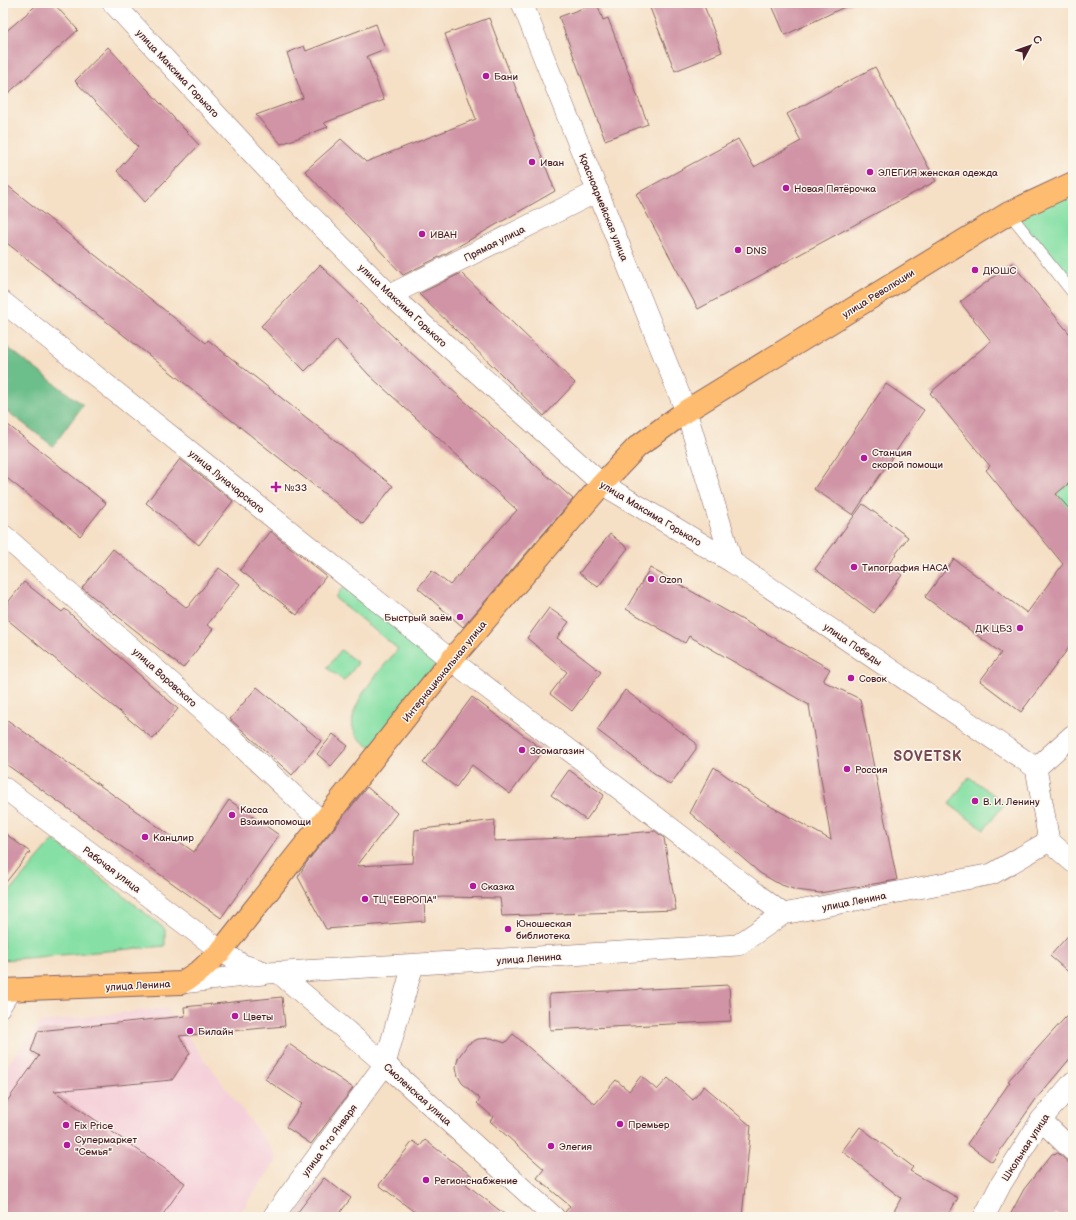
<svg xmlns="http://www.w3.org/2000/svg" width="1076" height="1220" font-family="'Balsamiq Sans',sans-serif">
<style>
.built{fill:#f5cfd9}
.green{fill:#86e0a5;stroke:#688068}
.forest{fill:#6cbe8a;stroke:#5b6e5a}
.building{fill:#d094a6}
.lines{fill:none;stroke-linecap:round;stroke-linejoin:round}
.service-casing{stroke:#866261;stroke-width:12}
.minor-casing{stroke:#866261;stroke-width:22}
.primary-casing{stroke:#866261;stroke-width:24}
.service{stroke:#fff;stroke-width:11}
.minor{stroke:#fff;stroke-width:21}
.primary{stroke:#fdbc70;stroke-width:22}
.poi-dot{fill:#b5179e;stroke:#fbf7ec;stroke-width:1.5}
.labels{text-anchor:middle;stroke-width:3;stroke-linejoin:round;paint-order:stroke}
.street-label{font-size:10px;fill:#4a1f2b;stroke:#fbf7ec}
.poi-label{font-size:10px;fill:#4a1f2b;stroke:#fbf7ec;text-anchor:start}
.district-label{font-size:14px;font-weight:bold;letter-spacing:1px;fill:#794856;stroke:#fbf7ec}
</style>
<rect width="100%" height="100%" fill="#fbf7ec"/>
<filter id="ink" filterUnits="userSpaceOnUse"><feTurbulence type="fractalNoise" baseFrequency=".025" numOctaves="2"/><feDisplacementMap in="SourceGraphic" scale="8" xChannelSelector="R" yChannelSelector="G"/><feConvolveMatrix kernelMatrix="1 2 1 2 8 2 1 2 1" color-interpolation-filters="sRGB"/></filter>
<filter id="wash" filterUnits="userSpaceOnUse"><feTurbulence type="fractalNoise" baseFrequency=".012" numOctaves="4" result="noise"/><feDisplacementMap in="SourceGraphic" scale="16" xChannelSelector="R" yChannelSelector="G"/><feGaussianBlur stdDeviation="0.9" result="paint"/><feColorMatrix in="noise" values="0 0 0 0 0 0 0 0 0 0 0 0 0 0 0 0 0 1.4 0 .05"/><feComposite in="paint" operator="in"/></filter>
<g filter="url(#wash)">
<rect width="100%" height="100%" fill="#f5dfc5"/>
<path class="built" d="M166 1008 278 1158 237 1217H3V1071L41 1022Z"/>
<g class="green">
<path d="M1073 183V293L1009 213Z"/>
<path d="M1073 480V513L1056 494Z"/>
<path d="M343 587 438 662 371 748C367 745 361 741 357 736 338 712 384 667 398 649L335 598Z"/>
<path d="M341 650 358 663 344 681 327 668Z"/>
<path d="M969 777 1005 803 984 830 949 804Z"/>
<path d="M54 840 165 929V946L3 960V899Z"/>
</g>
<path class="forest" d="M3 344 83 405 53 446 3 408Z"/>
<g id="blocks">
<g class="building">
<path d="M39 3H53L78 30 3 98V34Z"/>
<path d="M597 3 603 20 608 18 648 124 605 140 559 17Z"/>
<path d="M648 3H703L722 52 675 71Z"/>
<path d="M771 3H853L785 35Z"/>
<path d="M489 18 555 191 445 254 403 275 305 171 341 139 366 162 476 119 445 34Z"/>
<path d="M376 24 385 49 367 56 384 100 324 123 328 127 281 144 256 115 303 98 287 53 304 46 306 51Z"/>
<path d="M108 47 199 145 145 202 117 171 138 147 75 81Z"/>
<path d="M875 67 936 181 698 309 636 194 738 139 754 167 801 141 787 114Z"/>
<path d="M3 182 206 343 208 340 393 486 363 524 3 240Z"/>
<path d="M1012 263 1073 338V480L1056 494 1073 513V642L1021 712 980 681 1001 653 925 597 954 559 1027 613 1063 564 986 470 990 466 930 393 991 341 960 302Z"/>
<path d="M320 265 399 342 573 499 463 627 418 588 432 571 450 585 517 510 369 375 337 340 305 371 261 326Z"/>
<path d="M461 273 575 383 544 416 419 294Z"/>
<path d="M886 384 924 410 853 515 814 489Z"/>
<path d="M3 421 106 503 80 536 3 475Z"/>
<path d="M180 459 233 501 199 545 146 503Z"/>
<path d="M863 504 908 537 888 565 902 575 874 613 815 569Z"/>
<path d="M270 531 326 576 297 615 240 570Z"/>
<path d="M610 534 628 548 598 587 579 573Z"/>
<path d="M113 549 187 608 219 568 240 584 207 625 213 629 183 668 82 588Z"/>
<path d="M650 568 830 669 823 681 860 699 897 880 820 893 796 890 779 884 760 873 690 813 714 767 761 801 831 840 809 705 689 636 685 643 626 609Z"/>
<path d="M24 582 62 612 65 609 178 709 153 739 3 616V609Z"/>
<path d="M549 608 569 622 557 638 601 672 572 711 550 694 567 672 527 638Z"/>
<path d="M257 687 321 741 292 775 230 719Z"/>
<path d="M625 690 696 743V749L670 785 597 730Z"/>
<path d="M472 697 543 750 510 794 472 765 456 787 423 763Z"/>
<path d="M3 717 194 852 229 800 279 835 221 918 3 762Z"/>
<path d="M333 734 348 746 331 766 317 754Z"/>
<path d="M569 770 604 795 586 820 551 795Z"/>
<path d="M367 787 397 813 357 866 413 863 415 830 495 820 494 841 609 836 608 835 655 831 664 838 676 910 502 916 500 898 442 897 424 899 425 921 326 929 298 877 307 862Z"/>
<path d="M3 832 30 852 3 886Z"/>
<path d="M1073 930V976L1050 956Z"/>
<path d="M729 985 731 1021 550 1030 549 994Z"/>
<path d="M282 997 285 1026 179 1036 190 1053 172 1080 54 1091 185 1183 161 1217H3V1107L39 1056 31 1051 38 1031 185 1016 184 1007Z"/>
<path d="M1073 1009V1055L1036 1099 992 1162 967 1144 1010 1082 1008 1081Z"/>
<path d="M513 1034 595 1104 616 1080 629 1091 641 1076 657 1090 668 1078 693 1100 704 1086 751 1126 742 1217H566L565 1212 570 1206 537 1178 544 1169 490 1121 493 1117 477 1103 480 1099 462 1083 458 1076 456 1067 458 1058 468 1044 478 1039 491 1038 505 1043Z"/>
<path d="M289 1044 353 1088 311 1144 286 1127 302 1104 265 1079Z"/>
<path d="M860 1127 913 1167 910 1171 958 1198 947 1217H891L901 1198 842 1151Z"/>
<path d="M425 1140 472 1176 466 1184 508 1217H421L379 1185 413 1141 420 1146Z"/>
<path d="M1058 1153 1073 1167V1217H1061L1055 1213 1053 1217H1009L1024 1189 1052 1154Z"/>
<path d="M324 1178 351 1198 337 1217H294Z"/>
</g>
</g>
</g>
<g filter="url(#ink)">
<use href="#blocks" fill-opacity="0" stroke="#866261" stroke-width="1"/>
<g class="lines">
<defs>
<g id="service">
<path d="M1009 213 1073 293"/>
<path d="M3 1011 16 990"/>
</g>
<g id="minor">
<path d="M113 3 304 209 390 295 602 484 732 562"/>
<path d="M522 3 686 411 732 562 1036 768 1049 841 1073 862"/>
<path d="M390 295 598 191"/>
<path d="M3 302 451 660 783 914"/>
<path d="M3 535 210 717 323 823"/>
<path d="M1036 768 1073 735"/>
<path d="M3 787 221 951 243 965 268 973 738 945 783 914 992 874 1049 841"/>
<path d="M279 973 385 1064 554 1217"/>
<path d="M181 983 263 974"/>
<path d="M1041 1120 1073 1151"/>
<path d="M273 1217 385 1064 413 965"/>
<path d="M984 1217 1001 1184 1041 1120 1073 1082"/>
</g>
<path id="primary" d="M3 990 181 983 201 970 221 951 451 660 602 484 637 447 686 411 1009 213 1073 183"/>
</defs>
<use href="#service" class="service-casing"/>
<use href="#minor" class="minor-casing"/>
<use href="#primary" class="primary-casing"/>
<use href="#service" class="service"/>
<use href="#minor" class="minor"/>
<use href="#primary" class="primary"/>
</g>
</g>
<g class="poi-dot">
<circle cx="486" cy="76" r="4"/>
<circle cx="532" cy="162" r="4"/>
<circle cx="870" cy="172" r="4"/>
<circle cx="786" cy="188" r="4"/>
<circle cx="422" cy="234" r="4"/>
<circle cx="738" cy="250" r="4"/>
<circle cx="975" cy="270" r="4"/>
<circle cx="864" cy="458" r="4"/>
<path d="M274 481h4v4h4v4h-4v4h-4v-4h-4v-4h4z"/>
<circle cx="854" cy="567" r="4"/>
<circle cx="651" cy="579" r="4"/>
<circle cx="460" cy="617" r="4"/>
<circle cx="1020" cy="628" r="4"/>
<circle cx="851" cy="678" r="4"/>
<circle cx="522" cy="750" r="4"/>
<circle cx="847" cy="769" r="4"/>
<circle cx="975" cy="801" r="4"/>
<circle cx="232" cy="815" r="4"/>
<circle cx="145" cy="837" r="4"/>
<circle cx="473" cy="886" r="4"/>
<circle cx="365" cy="899" r="4"/>
<circle cx="508" cy="929" r="4"/>
<circle cx="235" cy="1016" r="4"/>
<circle cx="190" cy="1031" r="4"/>
<circle cx="620" cy="1124" r="4"/>
<circle cx="66" cy="1125" r="4"/>
<circle cx="67" cy="1145" r="4"/>
<circle cx="551" cy="1146" r="4"/>
<circle cx="426" cy="1180" r="4"/>
</g>
<g class="labels">
<g class="street-label">
<text transform="translate(178 73) rotate(47)" y="4">улица Максима Горького</text>
<text transform="translate(604 207) rotate(68)" y="4">Красноармейская улица</text>
<text transform="translate(494 243) rotate(-27)" y="4">Прямая улица</text>
<text transform="translate(878 293) rotate(-32)" y="4">улица Революции</text>
<text transform="translate(403 305) rotate(43)" y="4">улица Максима Горького</text>
<text transform="translate(227 481) rotate(39)" y="4">улица Луначарского</text>
<text transform="translate(651 513) rotate(31)" y="4">улица Максима Горького</text>
<text transform="translate(853 644) rotate(34)" y="4">улица Победы</text>
<text transform="translate(444 671) rotate(-51)" y="4">Интернациональная улица</text>
<text transform="translate(165 677) rotate(42)" y="4">улица Воровского</text>
<text transform="translate(112 869) rotate(37)" y="4">Рабочая улица</text>
<text transform="translate(854 901) rotate(-11)" y="4">улица Ленина</text>
<text transform="translate(529 958) rotate(-4)" y="4">улица Ленина</text>
<text transform="translate(138 985) rotate(-3)" y="4">улица Ленина</text>
<text transform="translate(418 1094) rotate(42)" y="4">Смоленская улица</text>
<text transform="translate(329 1140) rotate(-54)" y="4">улица 9-го Января</text>
<text transform="translate(1025 1147) rotate(-57)" y="4">Школьная улица</text>
</g>
<g class="poi-label">
<text x="494" y="80">Бани</text>
<text x="540" y="166">Иван</text>
<text x="878" y="176">ЭЛЕГИЯ женская одежда</text>
<text x="794" y="192">Новая Пятёрочка</text>
<text x="430" y="238">ИВАН</text>
<text x="746" y="254">DNS</text>
<text x="983" y="274">ДЮШС</text>
<text x="872" y="456">Станция<tspan x="872" dy="12">скорой помощи</tspan></text>
<text x="284" y="491">№33</text>
<text x="862" y="571">Типография НАСА</text>
<text x="659" y="583">Ozon</text>
<text x="452" y="621" text-anchor="end">Быстрый заём</text>
<text x="1012" y="632" text-anchor="end">ДК ЦБЗ</text>
<text x="859" y="682">Совок</text>
<text x="530" y="754">Зоомагазин</text>
<text x="855" y="773">Россия</text>
<text x="983" y="805">В. И. Ленину</text>
<text x="240" y="813">Касса<tspan x="240" dy="12">Взаимопомощи</tspan></text>
<text x="153" y="841">Канцлир</text>
<text x="481" y="890">Сказка</text>
<text x="373" y="903">ТЦ "ЕВРОПА"</text>
<text x="516" y="927">Юношеская<tspan x="516" dy="12">библиотека</tspan></text>
<text x="243" y="1020">Цветы</text>
<text x="198" y="1035">Билайн</text>
<text x="628" y="1128">Премьер</text>
<text x="74" y="1129">Fix Price</text>
<text x="75" y="1143">Супермаркет<tspan x="75" dy="12">"Семья"</tspan></text>
<text x="559" y="1150">Элегия</text>
<text x="434" y="1184">Регионснабжение</text>
</g>
<g class="district-label">
<text x="928" y="761">SOVETSK</text>
</g>
</g>
<rect width="1076" height="1220" fill="none" stroke="#fbf7ec" stroke-width="16"/>
<g transform="translate(1030 46) rotate(49)" stroke="#fbf7ec" stroke-width="3" paint-order="stroke">
<path d="M0-3L7 15L0 10L-7 15Z" fill="#4a1f2b"/>
<text y="-6" font-size="11" font-weight="bold" text-anchor="middle" fill="#4a1f2b">С</text>
</g>
</svg>
